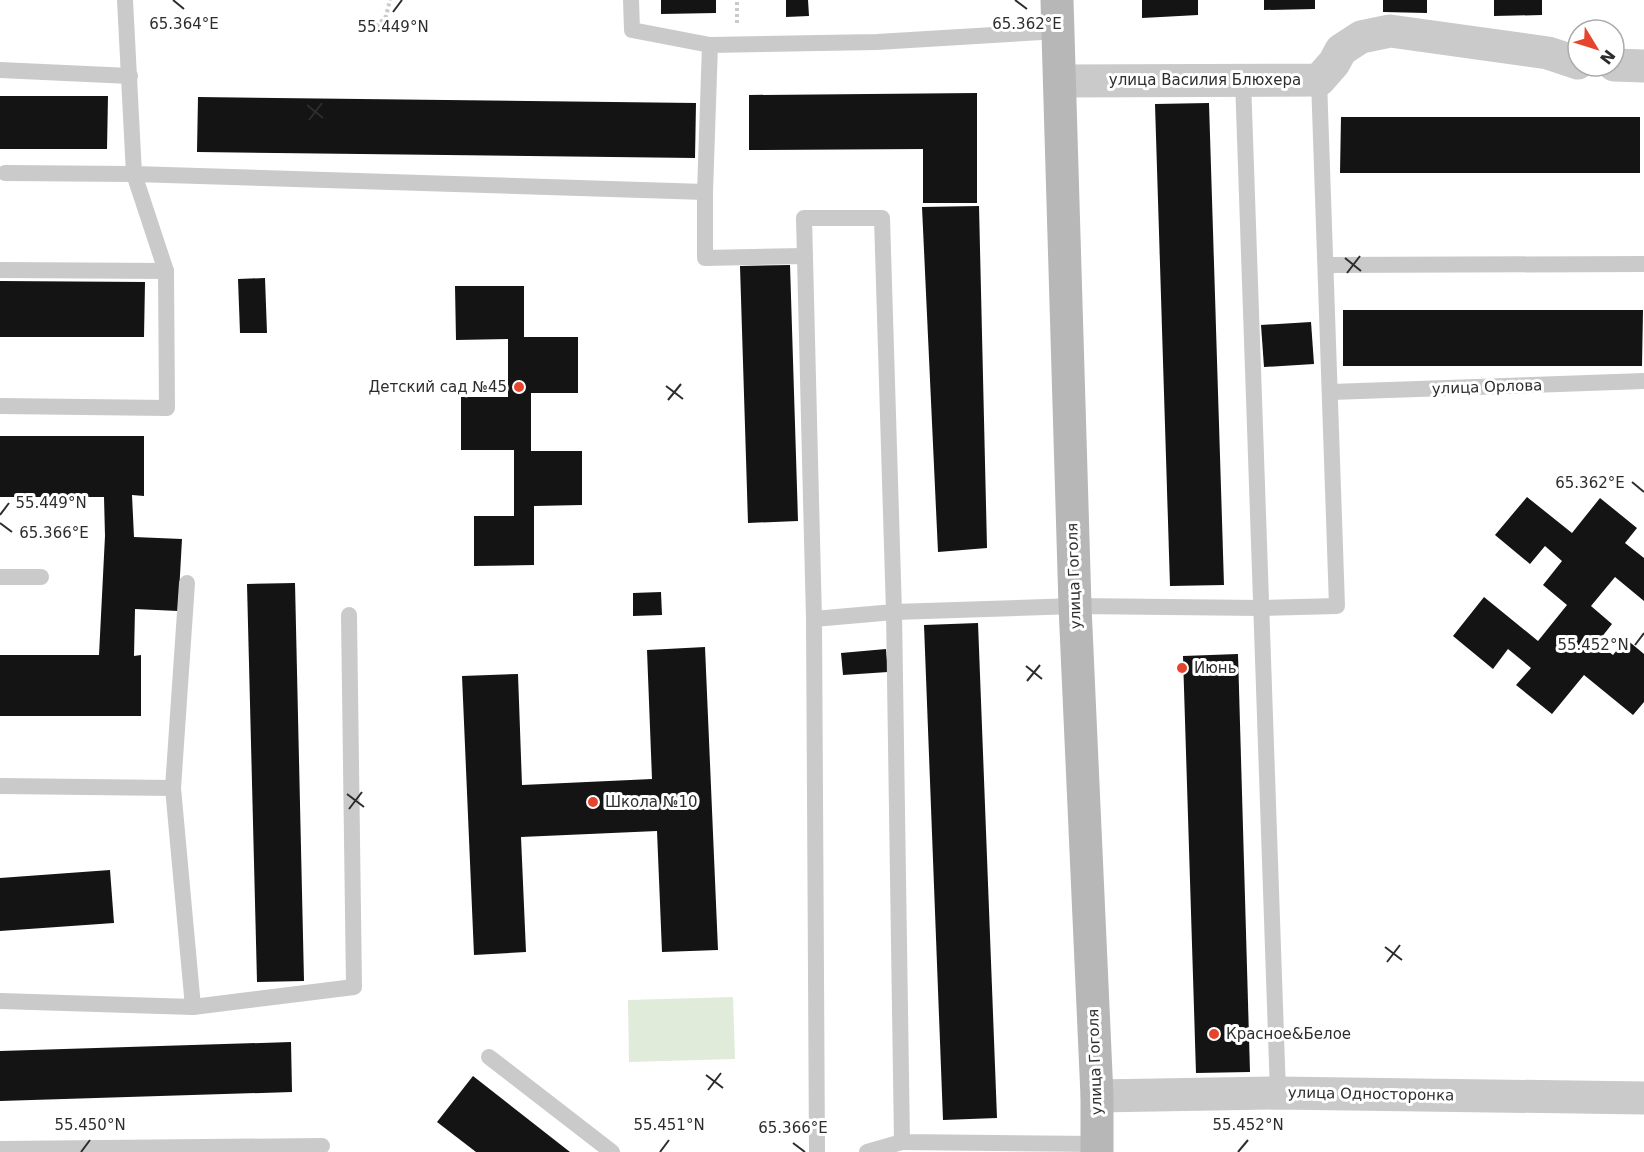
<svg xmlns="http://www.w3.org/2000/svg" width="1644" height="1152" font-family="'DejaVu Sans',sans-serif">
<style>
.green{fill:#e0ebda}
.building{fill:#141414}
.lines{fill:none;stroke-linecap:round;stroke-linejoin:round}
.path{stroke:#cacaca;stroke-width:4;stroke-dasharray:3 3;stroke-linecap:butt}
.lane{stroke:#cacaca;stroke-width:16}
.street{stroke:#cacaca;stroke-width:33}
.secondary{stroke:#b7b7b7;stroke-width:33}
.ticks{fill:none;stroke:#2d2d2d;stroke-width:2}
.poi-dot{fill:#e6452d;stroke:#fff;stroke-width:2}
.labels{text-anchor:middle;stroke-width:6;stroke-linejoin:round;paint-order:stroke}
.street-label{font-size:15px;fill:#2d2d2d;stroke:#fff}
.poi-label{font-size:15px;fill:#2d2d2d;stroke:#fff;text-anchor:start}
.ticks-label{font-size:15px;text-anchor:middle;fill:#2d2d2d;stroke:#fff;stroke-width:6;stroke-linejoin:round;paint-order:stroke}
</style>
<rect width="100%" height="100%" fill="#fff"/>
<path class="green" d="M733 997 735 1059 629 1062 628 1000Z"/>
<g class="building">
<path d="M661 0H716V13L661 14Z"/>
<path d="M786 0H808L809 16 786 17Z"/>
<path d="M1142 0H1198V15L1142 18Z"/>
<path d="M1264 0H1315V9L1264 10Z"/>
<path d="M1383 0H1427V13L1383 12Z"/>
<path d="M1494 0H1542V15L1494 16Z"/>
<path d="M977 93V203H923V149L749 150V95Z"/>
<path d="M0 96H108L107 149H0Z"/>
<path d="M198 97 696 103 695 158 197 152Z"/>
<path d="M1209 103 1224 585 1170 586 1155 104Z"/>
<path d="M1341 117H1640V173H1340Z"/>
<path d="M979 206 987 548 938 552 922 207Z"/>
<path d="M790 265 798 521 748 523 740 266Z"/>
<path d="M265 278 267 333H240L238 279Z"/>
<path d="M0 281 145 282 144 337H0Z"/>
<path d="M455 286H524V337H578V393H531V451H582V505L534 506V565L474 566V516H514V450H461V397H508V339L456 340Z"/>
<path d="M1343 310H1643L1642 366H1343Z"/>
<path d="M1311 322 1314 364 1264 367 1261 325Z"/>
<path d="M0 436H144V496L132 495 134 537 182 539 178 611 135 609 134 656 141 655V716H0V655H99L105 536 104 497H0Z"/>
<path d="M1527 497 1572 533 1600 498 1637 528 1625 543 1644 558V601L1615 577 1591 606 1612 624 1597 643 1613 655 1626 639 1644 654V702L1633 715 1584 675 1552 714 1516 685 1531 668 1508 649 1493 669 1453 636 1484 597 1538 641 1567 605 1543 585 1562 561 1545 546 1530 564 1495 535Z"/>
<path d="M295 583 304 981 257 982 247 584Z"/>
<path d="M661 592 662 615 633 616V593Z"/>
<path d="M978 623 997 1118 943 1120 924 625Z"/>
<path d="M705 647 718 950 662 952 657 831 521 837 526 952 474 955 462 676 518 674 522 785 652 779 647 650Z"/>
<path d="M886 649 888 672 843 675 841 653Z"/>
<path d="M1238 654 1250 1072 1196 1073 1183 656Z"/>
<path d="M110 870 114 923 0 931V878Z"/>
<path d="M291 1042 292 1092 0 1101V1051Z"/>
<path d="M473 1076 570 1152H476L437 1122Z"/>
</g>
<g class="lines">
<g class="path">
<path d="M737 23V0"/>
<path d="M370 25H378L386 16 390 0"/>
</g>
<g class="lane">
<path d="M125 0 134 174 705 192 710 45 877 42 1059 31"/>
<path d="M631 0 632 30 710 45"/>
<path d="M0 70 130 76"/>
<path d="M1243 80 1278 1093"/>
<path d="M705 192V258L805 256"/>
<path d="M1326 265 1644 264"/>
<path d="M0 270 166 271 134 174 5 173"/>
<path d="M1331 392 1644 381"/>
<path d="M0 406 167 408 166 271"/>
<path d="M0 577H41"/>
<path d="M814 619 894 612 882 218H804L814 619 817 1152"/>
<path d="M0 786 173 788 193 1007"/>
<path d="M173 788 187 583"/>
<path d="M0 1001 193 1007 354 987 349 615"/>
<path d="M489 1057 612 1152"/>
<path d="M1097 1144 902 1142 894 612 1075 606 1261 608 1337 606 1319 80"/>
<path d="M0 1149 322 1146"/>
<path d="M867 1152 902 1142"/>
</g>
<g class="street">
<path d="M1614 65 1644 66"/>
<path d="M1061 81 1319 80 1334 63 1341 50 1361 37 1390 31 1548 53 1578 63"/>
<path d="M1097 1096 1278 1093 1644 1098"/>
</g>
<path class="secondary" d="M1057 0 1075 606 1097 1096V1152"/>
</g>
<path class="ticks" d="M173 0 184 9M1015 0 1027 9M393 12 402 0M307 105 323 118M309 120 322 103M1345 258 1361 271M1347 273 1360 256M666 386 683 399M668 400 681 384M1632 482 1644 492M0 515 9 503M0 523 12 532M1635 645 1644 633M1026 666 1042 679M1027 681 1040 665M347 794 364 807M349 809 362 792M1385 947 1402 960M1387 962 1400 945M706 1075 723 1088M708 1090 721 1073M793 1143 805 1152M81 1152 90 1140M660 1152 669 1140M1238 1152 1248 1140"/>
<g class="poi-dot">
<circle cx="519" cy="387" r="6"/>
<circle cx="1182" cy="668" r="6"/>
<circle cx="593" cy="802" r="6"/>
<circle cx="1214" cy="1034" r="6"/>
</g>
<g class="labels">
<g class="street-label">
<text x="1205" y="85">улица Василия Блюхера</text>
<text transform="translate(1487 387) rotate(-2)" y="5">улица Орлова</text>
<text transform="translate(1074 576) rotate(-92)" y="5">улица Гоголя</text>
<text transform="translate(1095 1062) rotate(-92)" y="5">улица Гоголя</text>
<text transform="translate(1371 1094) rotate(1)" y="5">улица Односторонка</text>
</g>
<g class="poi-label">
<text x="507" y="392" text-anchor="end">Детский сад №45</text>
<text x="1194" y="673">Июнь</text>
<text x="605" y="807">Школа №10</text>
<text x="1226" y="1039">Красное&amp;Белое</text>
</g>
</g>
<g class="ticks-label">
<text x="184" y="29">65.364°E</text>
<text x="1027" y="29">65.362°E</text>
<text x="393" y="32">55.449°N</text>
<text x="1590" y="488">65.362°E</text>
<text x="51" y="508">55.449°N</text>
<text x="54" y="538">65.366°E</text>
<text x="1593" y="650">55.452°N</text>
<text x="90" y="1130">55.450°N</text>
<text x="669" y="1130">55.451°N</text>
<text x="1248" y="1130">55.452°N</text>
<text x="793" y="1133">65.366°E</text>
</g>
<g transform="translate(1596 48) rotate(128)"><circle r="28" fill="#ffffff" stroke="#ababab" stroke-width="1.5"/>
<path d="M0-4.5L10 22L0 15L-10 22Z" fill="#e6452d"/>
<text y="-9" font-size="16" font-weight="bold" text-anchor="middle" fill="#2d2d2d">N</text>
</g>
</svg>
